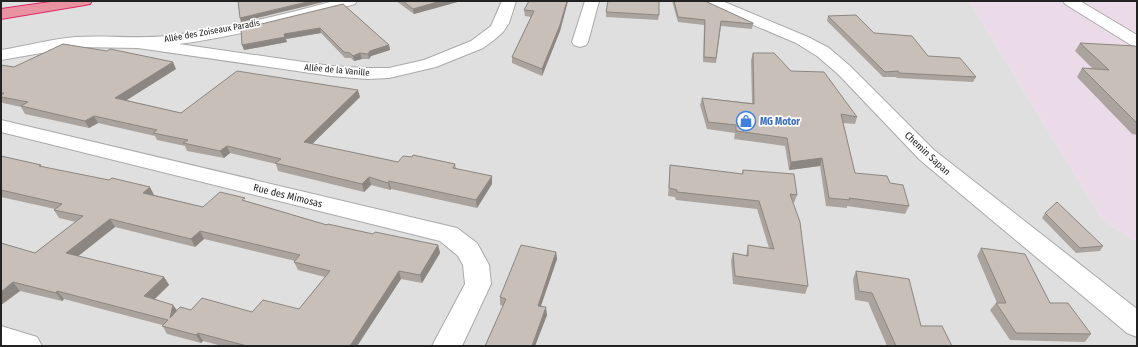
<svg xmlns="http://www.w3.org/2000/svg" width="1138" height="347" font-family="'Fira Sans Condensed',sans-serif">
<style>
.residential{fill:#e0dfdf}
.industrial{fill:#ebdbe8}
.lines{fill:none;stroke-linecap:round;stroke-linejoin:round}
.minor-casing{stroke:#a9a9a9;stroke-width:2}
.highway-casing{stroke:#dc2a67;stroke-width:2}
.minor{fill:#fff;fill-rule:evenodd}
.highway{fill:#e892a2;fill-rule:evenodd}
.wall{fill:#aba49e;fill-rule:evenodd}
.shaded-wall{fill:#8b8681}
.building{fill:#c7bfb8;stroke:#8b8681;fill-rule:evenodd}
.labels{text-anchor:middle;stroke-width:3.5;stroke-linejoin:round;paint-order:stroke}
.far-street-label{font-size:9px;fill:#222;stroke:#fff}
.shop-label{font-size:10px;font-weight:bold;fill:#366cbe;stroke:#fff;text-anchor:start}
.street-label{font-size:10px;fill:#222;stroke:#fff}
</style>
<rect width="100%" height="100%" fill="#f2efe9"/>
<path class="residential" d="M1 1H969L1102 219 1137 242V346H1Z"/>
<path class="industrial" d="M969 1H1137V242L1102 219Z"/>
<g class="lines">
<defs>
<g id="minor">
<path d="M334 1H357L355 4C297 20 239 36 179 44L331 66 367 68H389L424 60 471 41 491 26 502 1H516L509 23 503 32 494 40 483 48 436 67 389 78 367 79 331 76 138 48 76 47 1 60V50C26 46 51 39 76 37 106 35 136 39 167 36 224 29 279 16 334 1Z"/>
<path d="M585 1H599L588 42 586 45 580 47 574 45 572 42Z"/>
<path d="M702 1H722L808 37 829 48 850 66 934 150 1137 309V337L1127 333 920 160 838 74 817 56 796 43 704 4Z"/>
<path d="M1063 1H1080L1137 35V47L1131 45 1065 4Z"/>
<path d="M1 120 457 228 477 243 489 265 491 284 462 346H432L465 284 463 265 458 256 440 241 1 132Z"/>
<path d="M1 326 37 337 42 346H1Z"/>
</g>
<path id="highway" d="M57 1H92L90 4 85 5 1 19V9Z"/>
</defs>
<use href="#minor" class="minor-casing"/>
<use href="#highway" class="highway-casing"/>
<use href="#minor" class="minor"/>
<use href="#highway" class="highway"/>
</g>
<g class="wall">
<path d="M396 1H461L414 14Z"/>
<path d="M529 1H568L560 31 542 76 512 63V57L531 17 525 16 524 10Z"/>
<path d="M672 1H705L753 23 752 29 721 26 716 63 703 62 704 25 678 22Z"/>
<path d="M343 4 389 45 390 50 371 56 369 59H362L354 61 351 58H345L321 33 286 39 287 42 244 50Z"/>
<path d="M606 12 659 15 658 20 606 17Z"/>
<path d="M828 16 874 33 976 77 973 82 897 78 896 77H883L827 21Z"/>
<path d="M1080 43 1137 47V135L1132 134 1077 77 1082 68 1093 69 1075 51Z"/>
<path d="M753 53 791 71 857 117 855 124 843 123 855 173 890 183 909 206 905 214 847 206V208L826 206 820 166 789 170 785 146 734 139 735 133 707 129 700 105 702 98 752 103 751 60Z"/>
<path d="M1 65 14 67 176 69 126 100 181 113 360 97 312 144 398 162 455 164 456 168 492 184 477 208 391 189 390 190 371 185 364 192 278 171 276 164 230 153 224 158 187 151 185 146 157 140 155 136 98 123 89 128 25 114 21 107 3 103 1 101Z"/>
<path d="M1 156 41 165 42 167 203 207 246 201 327 225 373 234 438 245 440 253 422 283 401 279 357 346H222L203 341 201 343 167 334 162 325 64 299 62 301 20 291 1 305V243L35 253 76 222 59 218 54 210 55 209 1 197ZM115 227 195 247 204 239 295 261 294 262 298 270 325 277 299 309 252 312 191 310 177 311 155 299 169 285 164 277 78 256Z"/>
<path d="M670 165 742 174 743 170 797 195 794 203 793 202 808 286 805 294 733 284 731 261 733 253 746 256 748 245 769 248 757 209 676 200 675 197 668 196Z"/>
<path d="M1045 213 1103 246 1100 251 1076 253 1042 218Z"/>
<path d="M981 248 1050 303 1091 334 1085 342 1010 340 990 310 996 303H997L977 256Z"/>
<path d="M556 252 557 259 541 306 547 315 535 346H485L503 306 500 305V297Z"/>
<path d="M856 271 921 326 952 346H887L868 302 855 300 853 279Z"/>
</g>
<g class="shaded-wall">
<path d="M311 1H328L241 22 240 18Z"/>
<path d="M441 1H461L414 14 413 9Z"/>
<path d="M567 1H568L560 31 542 76V69Z"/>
<path d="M320 28 321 33 286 39 284 34Z"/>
<path d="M285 37 287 42 244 50 242 45Z"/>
<path d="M389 45 390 50 371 56 369 59 368 54 370 51Z"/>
<path d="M360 53 362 59 354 61 353 56Z"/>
<path d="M173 62 176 69 119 105 115 98Z"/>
<path d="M358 90 360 97 307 149 304 142Z"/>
<path d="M94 116 98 123 89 128 85 121Z"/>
<path d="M227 146 230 153 224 158 220 151Z"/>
<path d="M822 158 820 166 789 170 791 162Z"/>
<path d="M492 176V184L477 208 476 200Z"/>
<path d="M369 177 371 185 364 192 362 184Z"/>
<path d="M389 181 391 189 390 190 388 183Z"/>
<path d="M150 187 154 195 147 201 143 193Z"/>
<path d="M110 219 115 227 72 261 66 253Z"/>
<path d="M200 231 204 239 195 247 191 239Z"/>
<path d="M438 245 440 253 422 283 420 275Z"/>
<path d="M556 252 557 259 538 314V306Z"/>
<path d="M399 271 401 279 357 346H350Z"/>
<path d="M164 277 169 285 149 304 144 296Z"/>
<path d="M13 282 20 291 1 305V292Z"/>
<path d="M57 291 64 299 62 301 56 293Z"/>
<path d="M173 305 179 313 170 318Z"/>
<path d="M546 307 547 315 535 346H532Z"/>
<path d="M198 333 203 341 201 343 196 335Z"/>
</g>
<g class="building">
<path d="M238 1H311L240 18Z"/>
<path d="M403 1H441L413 9Z"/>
<path d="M529 1H567L560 25 542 69 512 57 534 11 524 10Z"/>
<path d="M608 1H659V15L606 12Z"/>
<path d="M674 1H705L753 23V24L721 21 716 58 704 57 705 20 678 17Z"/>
<path d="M343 4 389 45 370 51 368 54 360 53 353 56 350 53 344 52 320 28 284 34 285 37 242 45 241 29Z"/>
<path d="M856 15 874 33 912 36 928 56 960 58 976 77 899 73 898 71 885 72 828 16Z"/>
<path d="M1080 43 1135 46 1137 47V123L1082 68 1109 70Z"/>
<path d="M63 44 107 51 110 49 173 62 115 98 181 113 237 71 358 90 304 142 398 162 403 156 412 157 413 155 455 164 453 168 492 176 476 200 389 181 388 183 369 177 362 184 275 163 281 159 227 146 220 151 183 143 188 140 153 133 157 130 94 116 85 121 21 106 28 102 1 97V95L4 93H1V65L14 67Z"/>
<path d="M753 53H774L791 71 824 72 857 117 841 114 855 173 887 176 890 183 903 185 909 206 849 198 850 200 829 198 822 158 791 162 787 138 736 131V125L708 122 702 98 754 104Z"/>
<path d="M1 156 41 165 39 166 109 180 112 178 150 187 143 193 203 207 220 192 245 198 242 200 327 225 328 224 373 234 375 232 438 245 420 275 399 271 350 346H247L198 333 196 335 162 326 168 320 57 291 56 293 13 282 1 292V243L35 253 83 216 54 210 62 204 1 190ZM110 219 191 239 200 231 300 255 294 262 330 271 299 309 263 300 252 312 202 298 191 310 180 307 170 318 173 305 144 296 164 277 66 253Z"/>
<path d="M670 165 743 174V170L794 174 797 195 790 194 800 222 808 286 735 276 733 253 748 256V245L774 249 759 201 677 192V190L669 188Z"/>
<path d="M1057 202 1103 246 1080 248 1045 213Z"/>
<path d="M521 245 556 252 538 306 546 307 532 346H485L506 299 500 297Z"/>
<path d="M981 248 1025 254 1050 303H1068L1091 334 1016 333 996 303H1006Z"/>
<path d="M856 271 909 279 921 326H942L952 346H896L872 293 859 291Z"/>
</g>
<defs>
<symbol id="shop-ring" viewBox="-11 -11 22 22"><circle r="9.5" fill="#fff" stroke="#3f7fe0" stroke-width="1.5"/><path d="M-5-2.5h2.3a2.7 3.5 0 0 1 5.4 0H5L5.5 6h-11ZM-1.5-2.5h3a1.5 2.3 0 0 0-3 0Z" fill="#3f7fe0"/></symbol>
</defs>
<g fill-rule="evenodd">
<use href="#shop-ring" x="735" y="110" width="22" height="22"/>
</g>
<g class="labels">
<g class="far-street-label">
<text transform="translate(212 31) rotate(-10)" y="3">Allée des Zoiseaux Paradis</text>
<text transform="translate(337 70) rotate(5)" y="3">Allée de la Vanille</text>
</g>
<g class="shop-label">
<text x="760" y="125">MG Motor</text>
</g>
<g class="street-label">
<text transform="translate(928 153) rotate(43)" y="4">Chemin Sapan</text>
<text transform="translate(288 195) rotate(14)" y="4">Rue des Mimosas</text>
</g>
</g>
<rect width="1138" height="347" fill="none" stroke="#222222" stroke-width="4"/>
</svg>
